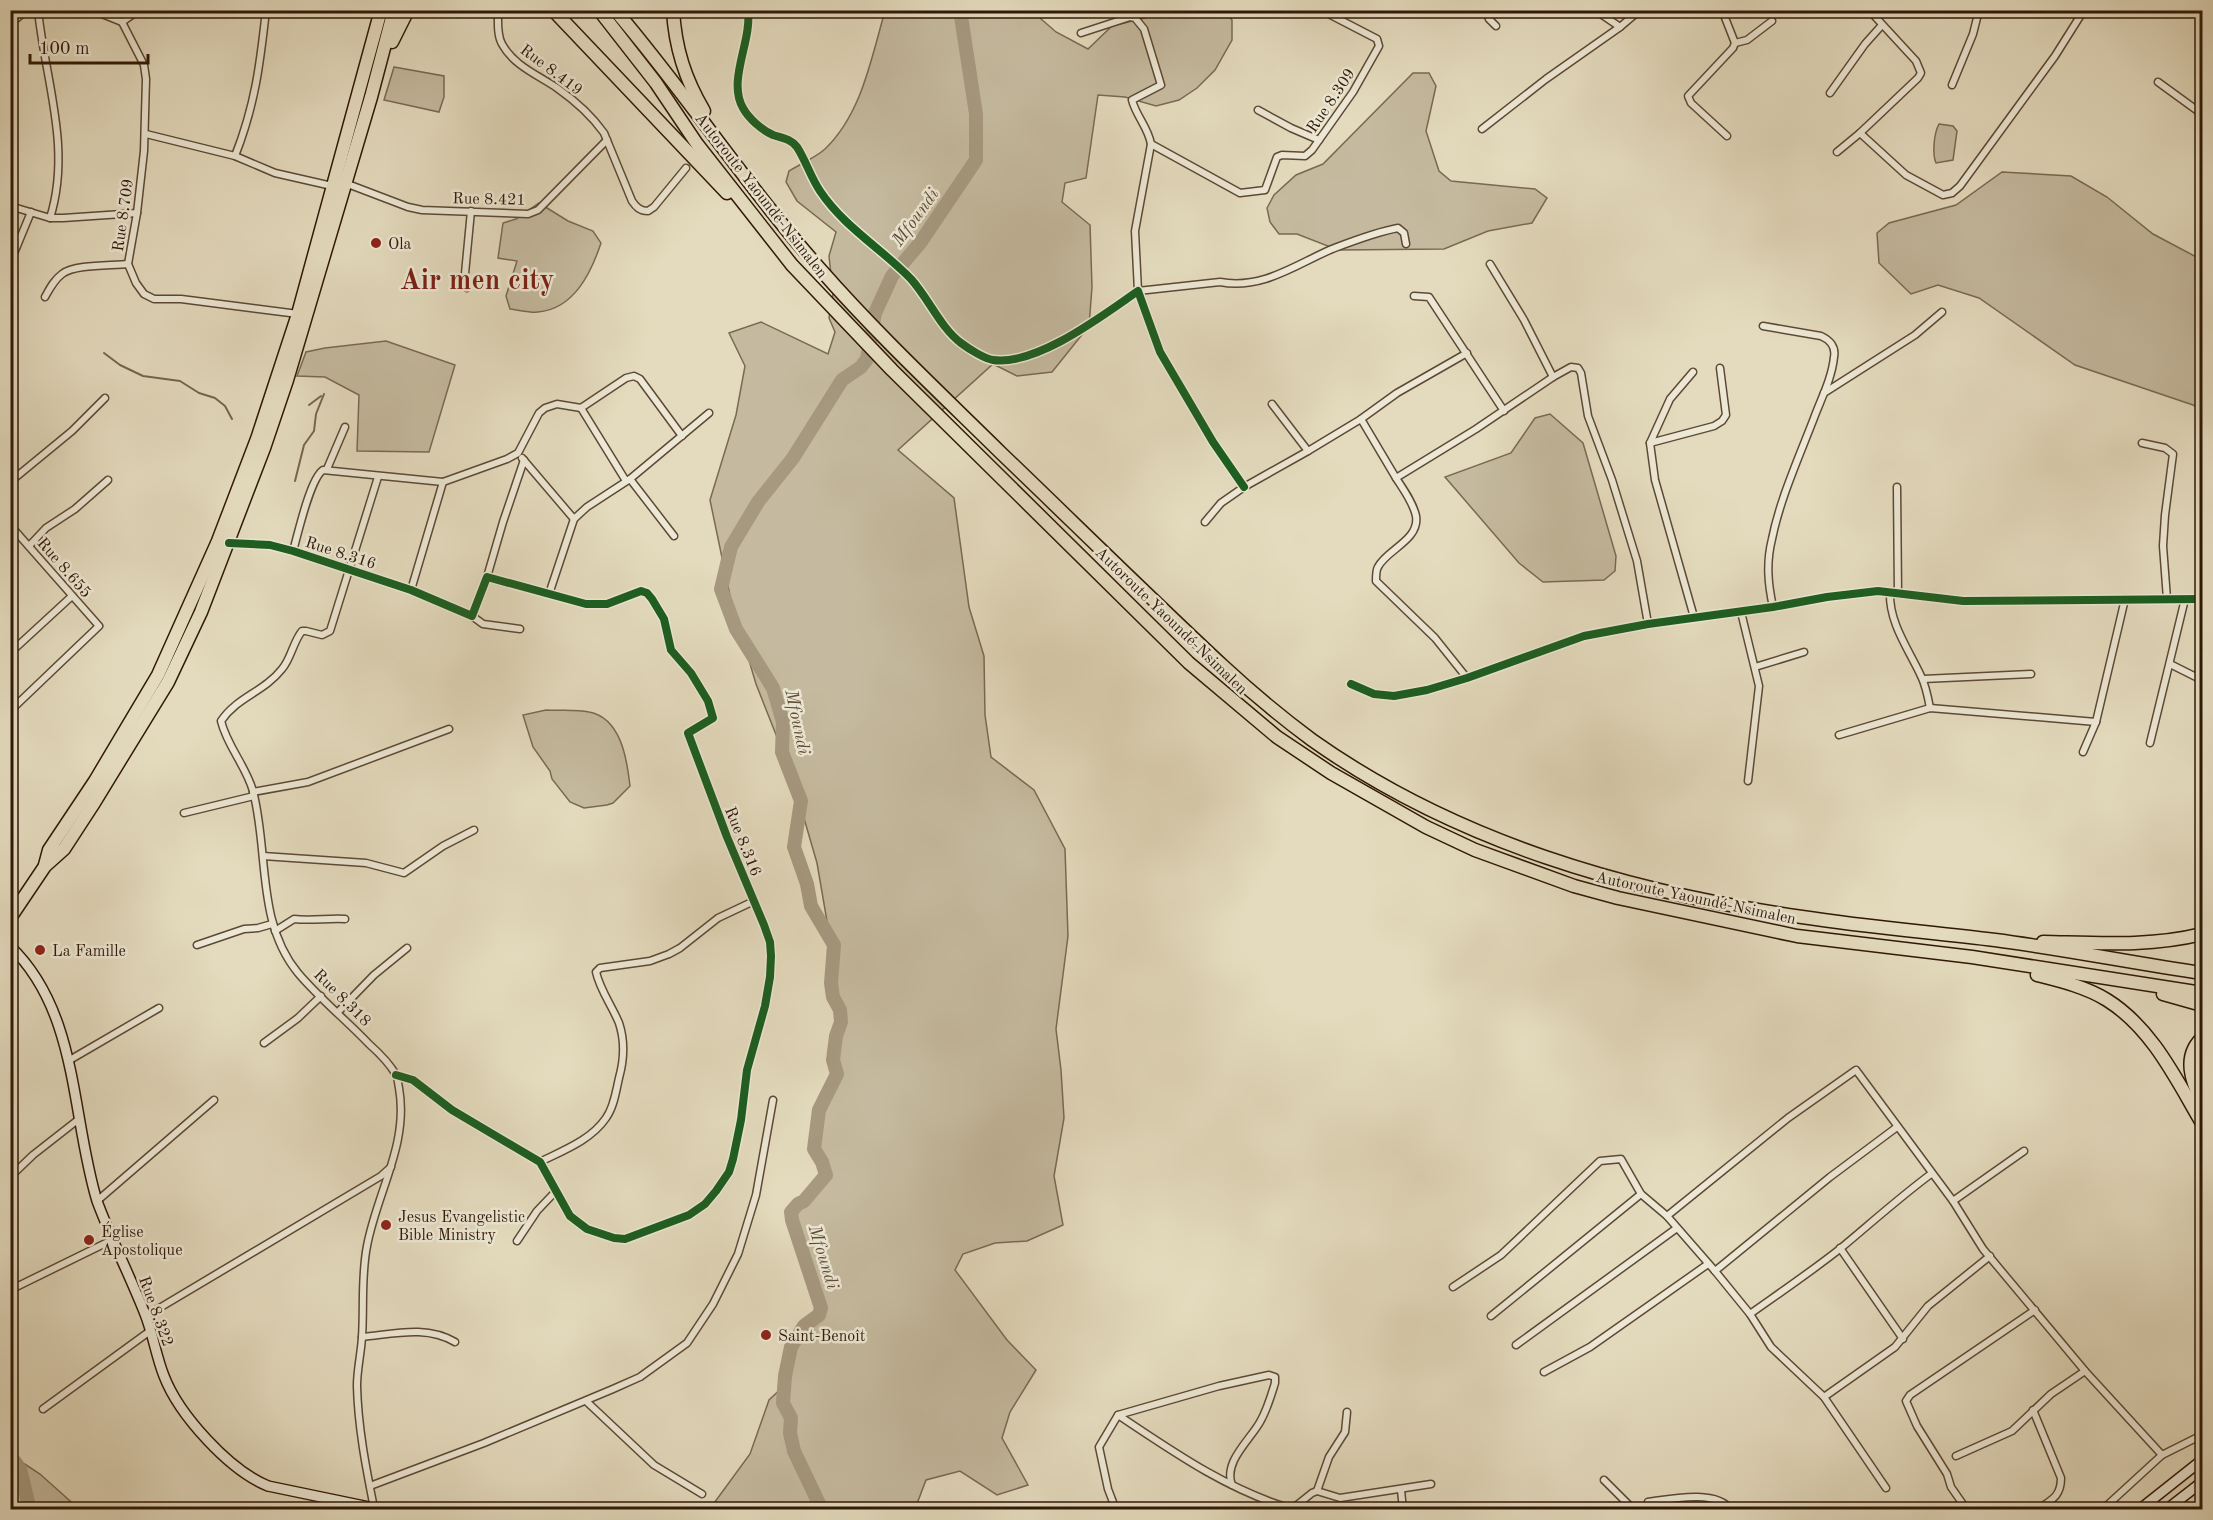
<svg xmlns="http://www.w3.org/2000/svg" width="2213" height="1520" font-family="'Old Standard TT',serif">
<style>
.green{fill:#c5ba9f;stroke:#7a6953;stroke-width:1.5}
.lines{fill:none;stroke-linecap:round;stroke-linejoin:round}
.stream{stroke:#766550;stroke-width:2}
.river{stroke:#a69980;stroke-width:14}
.street-casing{stroke:#5c4935;stroke-width:9}
.secondary-casing{stroke:#2f1807;stroke-width:12}
.highway-casing{stroke:#2f1807;stroke-width:15}
.street{stroke:#ede8d5;stroke-width:6}
.secondary{stroke:#ede8d5;stroke-width:9}
.highway{stroke:#e4dbbe;stroke-width:12}
.cycleway-casing{stroke:#ede8d5;stroke-width:11}
.cycleway{stroke:#1b5e20;stroke-width:8}
.poi-dot{fill:#8f2418;stroke:#ede8d5;stroke-width:2}
.labels{text-anchor:middle;stroke-width:5;stroke-linejoin:round;paint-order:stroke}
.street-label{font-size:16px;fill:#2f1807;stroke:#ede8d5}
.poi-label{font-size:16px;fill:#2f1807;stroke:#ede8d5;text-anchor:start}
.water-label{font-size:18px;font-style:italic;fill:#5f4c37;stroke:#ede8d5}
.town-label{font-size:28px;font-weight:bold;fill:#7a1f14;stroke:#ede8d5}
</style>
<rect width="100%" height="100%" fill="#e4dbbe"/>
<filter id="stains"><feTurbulence type="fractalNoise" baseFrequency=".00333" numOctaves="4"/><feColorMatrix values="0 0 0 0 .2 0 0 0 0 .09 0 0 0 0 .02 0 0 0 .5 -.17"/></filter>
<radialGradient id="worn" r=".72"><stop offset=".6" stop-color="#630" stop-opacity="0"/><stop offset="1" stop-color="#630" stop-opacity=".3"/></radialGradient>
<g class="green">
<path d="M885 11H1032L1056 32 1088 49 1112 26 1173 11H1225L1232 20V40L1215 70 1197 88 1179 100 1156 106 1125 97 1098 95 1086 178 1065 183 1062 202 1090 225 1092 287 1089 326 1052 372 1017 376 993 364 898 450 954 498 969 607 984 656 985 715 991 757 1034 790 1065 849 1068 936 1056 1029 1061 1070 1064 1118 1054 1176 1063 1225 1027 1241 995 1243 963 1254 955 1270 1007 1340 1036 1370 1010 1412 1002 1438 1028 1485 997 1495 960 1471 926 1480 915 1509 709 1510 750 1454 769 1400 785 1385C784 1365 791 1341 804 1325 810 1318 818 1318 821 1308L792 1220 791 1212 798 1204 804 1201 825 1175 822 1162 814 1149 819 1110 837 1074 834 990 828 927 817 863 790 770 756 684 730 596 710 500 736 415 745 366 729 333 761 322 828 354 835 332 829 318 833 294 829 256 836 232 797 201 786 182 789 171C800 164 815 158 825 149 862 113 871 59 885 11Z"/>
<path d="M394 67 444 76V97L439 112 384 100Z"/>
<path d="M1413 73H1429L1436 86 1426 131 1439 171 1451 181 1535 189 1547 198 1532 223 1488 231 1444 249 1338 250 1297 234H1279L1270 222 1267 208 1274 195 1296 175 1323 164Z"/>
<path d="M1939 124 1953 126 1957 131 1953 160 1936 163C1932 154 1934 133 1939 124Z"/>
<path d="M2002 172 2071 176 2107 197 2153 234 2202 260V410L2193 405 2075 365 1979 298 1938 285 1911 294 1879 263 1877 233 1889 223 1956 205Z"/>
<path d="M539 203 568 221 593 231 601 243C591 273 574 309 538 312 530 313 519 310 510 309L506 296 517 261 498 258 503 223 516 219Z"/>
<path d="M386 341 455 365 429 452 357 451 359 395 325 377 297 376 306 352 325 348Z"/>
<path d="M1550 414 1583 443 1616 556 1615 571 1604 580 1543 582 1519 563 1445 477 1511 453 1535 418Z"/>
<path d="M546 710C560 711 575 709 589 712 621 718 627 759 630 786L613 803 607 805 584 808 570 802 552 779 550 771 533 747 523 715Z"/>
<path d="M11 1455 40 1474 79 1509H11Z"/>
</g>
<g class="lines">
<g class="stream">
<path d="M104 353 120 365 143 376 180 381 199 393 215 398 225 406 232 419"/>
<path d="M309 405 321 396"/>
<path d="M295 481 304 445 314 431 316 414 324 394"/>
</g>
<g class="river">
<path d="M10 1455 20 1469 30 1510"/>
<path d="M822 1510 794 1451 790 1433 791 1418 783 1403 785 1376 791 1347 804 1326 819 1315 821 1308 792 1220 791 1212 798 1204 804 1201 826 1175 822 1162 814 1149 819 1110 837 1074 833 1060 836 1036 841 1022 840 1010 833 997 831 983 834 945 811 906 807 884 794 847 801 801 782 752 783 722 773 688 736 629 721 589 731 547 758 502 793 458 842 380 861 367 867 359 875 313 892 276 920 243 976 160V114L960 10"/>
</g>
<defs>
<g id="street">
<path d="M38 10C45 80 72 148 50 218"/>
<path d="M92 10 122 22 139 10"/>
<path d="M748 10C752 42 727 80 743 108 749 119 762 130 773 135 782 138 791 139 797 147 806 161 811 178 820 191 844 227 882 249 911 279 929 299 940 327 961 343 969 349 985 359 993 360 1037 366 1103 315 1138 291L1160 352 1213 442 1244 487"/>
<path d="M1485 10 1489 19 1496 26"/>
<path d="M1595 10 1620 27"/>
<path d="M1722 10 1735 43 1733 48 1688 96 1691 103 1727 136"/>
<path d="M498 12C498 23 497 35 502 44 514 66 538 75 557 88 574 100 592 116 604 133L632 201C636 207 640 211 648 211L654 207 686 168"/>
<path d="M122 22 144 65 146 79 144 151 137 213 128 264 136 283 144 294 154 299H181L298 314"/>
<path d="M10 24 27 10"/>
<path d="M1081 33 1130 17 1135 18 1144 29 1161 85 1132 100C1136 116 1148 127 1151 144L1135 231 1138 291 1220 282C1262 290 1295 265 1332 249 1353 241 1376 232 1398 228L1404 233 1406 244"/>
<path d="M1735 43 1747 40 1772 21"/>
<path d="M2158 82 2202 114"/>
<path d="M1952 85 1973 34 1979 10"/>
<path d="M1830 93 1865 44 1882 25"/>
<path d="M1258 110 1291 128 1319 140"/>
<path d="M1482 129 1546 79 1620 27 1640 10"/>
<path d="M1860 133 1906 175 1943 195 1952 193 1960 186 2055 56 2084 10"/>
<path d="M146 134 235 156 275 173 332 186"/>
<path d="M1151 144 1240 193 1265 190 1277 157 1282 155 1305 156 1312 150 1353 92 1379 46 1377 39 1321 10"/>
<path d="M1837 152 1860 133 1918 78 1921 73 1916 61 1869 10"/>
<path d="M235 156C255 105 260 65 266 10"/>
<path d="M345 183 408 207 422 210 528 214 538 210 607 140"/>
<path d="M10 206 50 218H63L137 213"/>
<path d="M10 263 31 212"/>
<path d="M467 288 464 284 471 211"/>
<path d="M1414 296 1429 297 1504 411"/>
<path d="M45 297C50 288 54 280 62 274 75 264 112 266 128 264"/>
<path d="M1763 326 1821 336C1830 340 1836 347 1834 357 1832 378 1821 399 1814 418 1799 457 1780 499 1772 539 1766 563 1768 584 1773 607"/>
<path d="M1693 372 1670 399 1650 443 1655 480 1694 617"/>
<path d="M1553 377 1571 367 1578 368 1581 373 1588 416 1612 480 1637 561 1648 624"/>
<path d="M1824 393 1915 335 1942 312"/>
<path d="M1272 404 1308 451 1361 419 1396 478 1476 429 1553 377 1524 320 1490 264"/>
<path d="M581 408 626 481"/>
<path d="M1361 419 1397 393 1467 353"/>
<path d="M1650 443 1714 426 1722 421 1726 415 1720 368"/>
<path d="M2142 443 2165 448 2173 454 2165 515 2163 546 2167 599"/>
<path d="M522 458 574 519"/>
<path d="M327 469 345 427"/>
<path d="M1396 478C1403 489 1413 502 1416 516 1420 540 1386 550 1378 567 1376 570 1376 577 1376 581L1435 638 1467 678"/>
<path d="M630 479 674 536"/>
<path d="M10 482 72 431 105 398"/>
<path d="M1897 487 1898 594"/>
<path d="M1205 522 1221 503 1244 487 1308 451"/>
<path d="M10 525 99 626 10 711"/>
<path d="M229 543 270 545 293 551 411 590 472 616 487 577 586 604H607L641 591 647 593 652 599 664 619 671 650 691 673 708 701 713 718 688 733 727 837 764 925 770 942 771 956 770 977 765 1006 747 1070 741 1120 733 1159 729 1172 716 1191 705 1204 689 1215 625 1239 614 1238 587 1229 570 1216 540 1162 452 1110 413 1080 396 1075"/>
<path d="M29 546 46 528 75 509 108 480"/>
<path d="M293 551C298 534 310 479 323 470L443 482 507 459 518 453 539 413 545 408 557 404 581 408 626 378 634 376 640 379 682 436"/>
<path d="M487 577 503 522 524 460"/>
<path d="M411 590 443 482"/>
<path d="M1890 593C1889 623 1909 650 1921 676 1926 686 1928 697 1930 708"/>
<path d="M549 594 574 519 587 507 630 479 709 413"/>
<path d="M1741 612 1759 686 1748 781"/>
<path d="M472 616 483 624 520 629"/>
<path d="M10 653 72 596"/>
<path d="M2170 664 2202 680"/>
<path d="M1755 667 1804 652"/>
<path d="M1923 679 2031 674"/>
<path d="M1351 684 1374 694 1394 696 1427 690 1467 678 1584 636 1648 624 1773 607 1827 597 1878 591 1963 601 2202 599"/>
<path d="M1839 735 1930 708 2096 722"/>
<path d="M2150 743 2185 599"/>
<path d="M10 752 12 758 10 760"/>
<path d="M2083 752 2096 722 2125 599"/>
<path d="M253 792 308 782 449 729"/>
<path d="M184 813 254 796"/>
<path d="M263 856 366 863 404 873 443 846 474 830"/>
<path d="M275 931 294 919C311 921 328 918 345 919"/>
<path d="M197 945 244 929 258 928 272 924"/>
<path d="M338 1012 374 975 407 948"/>
<path d="M264 1043 298 1018 321 996"/>
<path d="M68 1061 159 1008"/>
<path d="M540 1162C564 1150 591 1140 606 1118 614 1107 616 1091 619 1078 624 1060 625 1041 619 1023 612 1006 600 990 596 972L600 968 650 961 669 954 680 948 718 918 754 901"/>
<path d="M10 1177 33 1155 79 1119"/>
<path d="M97 1201 214 1100"/>
<path d="M1953 1201 2024 1151"/>
<path d="M1667 1216 1788 1118 1856 1070 1953 1201 1983 1249 2085 1371 2162 1455"/>
<path d="M517 1241 537 1211 556 1191"/>
<path d="M1840 1248 1903 1339"/>
<path d="M1715 1271 1830 1177 1897 1127"/>
<path d="M1453 1287 1501 1255 1600 1161 1621 1159 1641 1194 1667 1216 1715 1271 1750 1314 1771 1347 1824 1397 1886 1488"/>
<path d="M10 1290 112 1240"/>
<path d="M1750 1314C1781 1292 1812 1271 1841 1248 1871 1223 1900 1197 1931 1174"/>
<path d="M146 1316 381 1176 391 1167"/>
<path d="M1491 1316 1641 1194"/>
<path d="M362 1337C394 1334 426 1325 455 1342"/>
<path d="M1516 1345 1677 1228"/>
<path d="M1544 1372 1590 1347 1708 1264"/>
<path d="M1824 1397 1895 1347 1928 1306 1990 1256"/>
<path d="M586 1401 654 1465 702 1494"/>
<path d="M43 1409 150 1331"/>
<path d="M2033 1410 2061 1478C2061 1497 2051 1500 2037 1510"/>
<path d="M1118 1415C1172 1451 1226 1489 1289 1508L1297 1505 1312 1493 1317 1491 1340 1498 1431 1484"/>
<path d="M1956 1456 2012 1431 2051 1394 2085 1371"/>
<path d="M1604 1480 1634 1510"/>
<path d="M370 1486 484 1443 613 1389 640 1377 687 1343 713 1304 738 1254 756 1195 773 1100"/>
<path d="M1401 1490 1403 1510"/>
<path d="M1317 1491 1329 1457 1345 1432 1347 1412"/>
<path d="M1648 1502C1670 1499 1717 1489 1731 1510"/>
<path d="M374 1508C366 1468 358 1427 357 1386 357 1369 361 1354 362 1337 364 1307 361 1276 367 1246 377 1192 409 1144 399 1088 398 1084 398 1078 396 1075 390 1064 378 1052 369 1044 346 1020 319 998 298 973 256 922 269 852 253 791 246 766 227 746 221 721 237 697 264 692 282 669 291 659 293 642 302 631H306L322 635 330 631 378 477"/>
<path d="M1116 1510 1108 1489 1099 1447 1118 1415 1219 1386 1269 1375 1275 1377V1383C1271 1396 1267 1410 1260 1422 1250 1440 1223 1462 1232 1485"/>
<path d="M1967 1510 1951 1487 1947 1474 1917 1426 1906 1401 1910 1395 2035 1310"/>
<path d="M2102 1510 2162 1455 2202 1435"/>
</g>
<g id="secondary">
<path d="M10 946C79 1012 71 1116 97 1201 111 1239 130 1276 145 1314 153 1334 156 1356 164 1376 179 1415 229 1470 268 1486L374 1508V1510"/>
<path d="M2139 1510 2202 1460"/>
<path d="M2166 1510 2202 1482"/>
</g>
<g id="highway">
<path d="M553 10 727 193"/>
<path d="M599 10 656 83 697 144 792 265 892 370 1189 663 1277 737 1331 773 1426 827 1475 850 1574 886 1618 898 1797 936 1972 957 2202 993"/>
<path d="M615 10C687 94 747 187 820 269 877 334 940 393 1001 453 1075 524 1148 596 1223 666 1251 692 1281 717 1312 740 1456 842 1629 892 1802 917 1866 927 1930 932 1995 940 2064 949 2133 963 2202 973"/>
<path d="M673 10C675 48 685 79 704 111"/>
<path d="M392 42 408 10"/>
<path d="M45 865 49 850 95 781 158 675 218 541 257 439 298 314 381 10"/>
<path d="M10 918 45 866 64 849 92 806 168 682 201 612 264 448 287 380 371 97 394 10"/>
<path d="M2043 942C2096 943 2150 947 2202 934"/>
<path d="M2037 975C2061 981 2086 987 2107 1000 2152 1028 2176 1079 2202 1123"/>
<path d="M2163 994 2202 1005"/>
<path d="M2202 1038C2182 1057 2192 1082 2202 1103"/>
</g>
</defs>
<use href="#street" class="street-casing"/>
<use href="#secondary" class="secondary-casing"/>
<use href="#highway" class="highway-casing"/>
<use href="#street" class="street"/>
<use href="#secondary" class="secondary"/>
<use href="#highway" class="highway"/>
<defs>
<g id="cycleway">
<path d="M748 10C752 42 727 80 743 108 749 119 762 130 773 135 782 138 791 139 797 147 806 161 811 178 820 191 844 227 882 249 911 279 929 299 940 327 961 343 969 349 985 359 993 360 1037 366 1103 315 1138 291L1160 352 1213 442 1244 487"/>
<path d="M229 543 270 545 293 551 411 590 472 616 487 577 586 604H607L641 591 647 593 652 599 664 619 671 650 691 673 708 701 713 718 688 733 727 837 764 925 770 942 771 956 770 977 765 1006 747 1070 741 1120 733 1159 729 1172 716 1191 705 1204 689 1215 625 1239 614 1238 587 1229 570 1216 540 1162 452 1110 413 1080 396 1075"/>
<path d="M1351 684 1374 694 1394 696 1427 690 1467 678 1584 636 1648 624 1773 607 1827 597 1878 591 1963 601 2202 599"/>
</g>
</defs>
<use href="#cycleway" class="cycleway-casing"/>
<use href="#cycleway" class="cycleway"/>
</g>
<g class="poi-dot">
<circle cx="376" cy="243" r="6"/>
<circle cx="40" cy="950" r="6"/>
<circle cx="386" cy="1225" r="6"/>
<circle cx="89" cy="1240" r="6"/>
<circle cx="766" cy="1335" r="6"/>
</g>
<g class="labels">
<g class="street-label">
<text transform="translate(552 69) rotate(37)" y="6">Rue 8.419</text>
<text transform="translate(1330 100) rotate(-56)" y="6">Rue 8.309</text>
<text transform="translate(762 195) rotate(52)" y="6">Autoroute Yaoundé-Nsimalen</text>
<text transform="translate(489 198) rotate(1)" y="6">Rue 8.421</text>
<text transform="translate(122 215) rotate(-82)" y="6">Rue 8.709</text>
<text transform="translate(341 552) rotate(18)" y="6">Rue 8.316</text>
<text transform="translate(65 567) rotate(49)" y="6">Rue 8.655</text>
<text transform="translate(1172 620) rotate(44)" y="6">Autoroute Yaoundé-Nsimalen</text>
<text transform="translate(744 841) rotate(68)" y="6">Rue 8.316</text>
<text transform="translate(1696 897) rotate(12)" y="6">Autoroute Yaoundé-Nsimalen</text>
<text transform="translate(343 997) rotate(45)" y="6">Rue 8.318</text>
<text transform="translate(157 1311) rotate(70)" y="6">Rue 8.322</text>
</g>
<g class="poi-label">
<text x="388" y="249">Ola</text>
<text x="52" y="956">La Famille</text>
<text x="398" y="1222">Jesus Evangelistic<tspan x="398" dy="18">Bible Ministry</tspan></text>
<text x="101" y="1237">Église<tspan x="101" dy="18">Apostolique</tspan></text>
<text x="778" y="1341">Saint-Benoît</text>
</g>
<g class="water-label">
<text transform="translate(915 217) rotate(-54)" y="6">Mfoundi</text>
<text transform="translate(798 722) rotate(78)" y="6">Mfoundi</text>
<text transform="translate(824 1257) rotate(73)" y="6">Mfoundi</text>
</g>
<g class="town-label">
<text x="477" y="289">Air men city</text>
</g>
</g>
<rect width="2213" height="1520" fill="none" stroke="#e4dbbe" stroke-width="36"/>
<rect x="12" y="12" width="2189" height="1496" fill="none" stroke="#2f1807" stroke-width="3"/>
<rect x="18" y="18" width="2177" height="1484" fill="none" stroke="#2f1807" stroke-width="1.5"/>
<path d="M30 54v9h118v-9" fill="none" stroke="#2f1807" stroke-width="3"/>
<text x="39" y="54" font-size="18" fill="#2f1807" stroke="#ede8d5" stroke-width="4.5" paint-order="stroke">100 m</text>
<rect width="100%" height="100%" filter="url(#stains)"/>
<rect width="100%" height="100%" fill="url(#worn)"/>
</svg>
